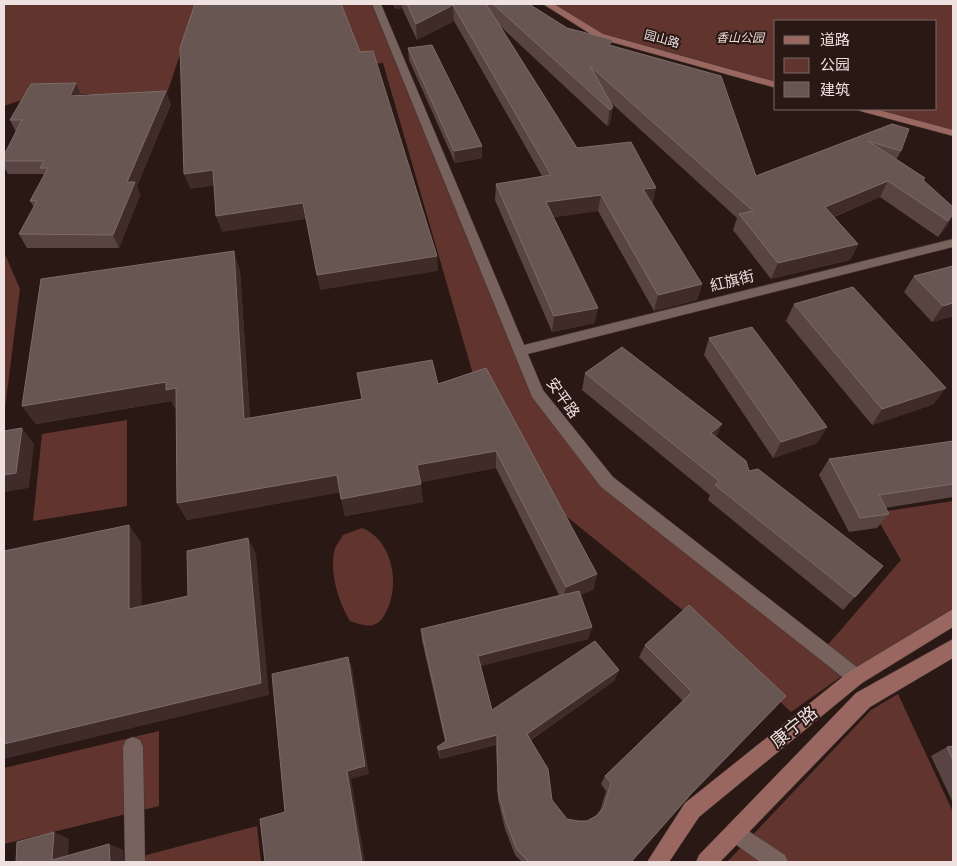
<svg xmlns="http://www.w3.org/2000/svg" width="957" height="866" font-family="'Roboto Serif','Noto Sans SC',serif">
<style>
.green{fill:#61352e}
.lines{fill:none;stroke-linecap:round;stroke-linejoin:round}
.lane-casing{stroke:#423533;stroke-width:1}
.street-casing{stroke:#423533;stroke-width:1}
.secondary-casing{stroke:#423533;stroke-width:1}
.lane{fill:#78625e;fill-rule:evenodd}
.street{fill:#78625e;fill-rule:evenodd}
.secondary{fill:#996760;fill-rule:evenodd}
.wall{fill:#584542}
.shaded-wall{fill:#3f2c29}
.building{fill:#685653;stroke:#7d6b69}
.labels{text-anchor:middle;stroke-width:4;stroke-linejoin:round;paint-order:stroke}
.far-park-label{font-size:12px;font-style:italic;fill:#f0dbd7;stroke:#2a1815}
.far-street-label{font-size:12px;fill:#eee1df;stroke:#2a1815}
.street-label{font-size:15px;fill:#eee1df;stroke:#2a1815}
.near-street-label{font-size:18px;fill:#eee1df;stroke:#2a1815}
</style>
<rect width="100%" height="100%" fill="#2a1815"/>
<g class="green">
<path d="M4 4H197L164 102 88 107 89 94 34 96 4 106Z"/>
<path d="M341 4H372L534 395 602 484 842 676 791 712 685 612 561 512 479 395 383 63 363 65Z"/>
<path d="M549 4H953V132L867 109H936V21H776V84L600 36Z"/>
<path d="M4 252 20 289 4 416Z"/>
<path d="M127 420V506L33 521 42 434Z"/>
<path d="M953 501V610L856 671 826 647 901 560 874 513Z"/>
<path d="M362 528C392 539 401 585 386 612 383 618 380 623 373 625 366 627 357 623 350 621 339 602 330 576 334 552 335 547 340 540 343 535Z"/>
<path d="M898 694 953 812V862H727L871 710Z"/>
<path d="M159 731V806L4 844V768Z"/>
<path d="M257 826 261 862H135V858Z"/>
</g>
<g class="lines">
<defs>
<g id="lane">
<path d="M953 239V247L520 356 513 351 520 346Z"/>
<path d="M133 737 140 740 143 747 145 862H125L123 747 126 740Z"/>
</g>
<g id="street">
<path d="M372 4H381L543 390 613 477 862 671 865 677 862 683 856 686 850 683 601 487 532 397Z"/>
<path d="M735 822 785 855 788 862H760L728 839 725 832 728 825Z"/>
</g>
<g id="secondary">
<path d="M543 4H554L603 34 776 82V88L597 38Z"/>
<path d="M859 109H875L953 130V136L860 111Z"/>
<path d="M953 609V627L862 683 699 817 669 862H647L685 803 850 671Z"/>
<path d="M953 639V658L870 707 720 862H696L699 855 856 693Z"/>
</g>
</defs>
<use href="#lane" class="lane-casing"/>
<use href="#street" class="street-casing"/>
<use href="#secondary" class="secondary-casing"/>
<use href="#lane" class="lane"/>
<use href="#street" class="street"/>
<use href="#secondary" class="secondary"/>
</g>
<g class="wall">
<path d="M393 4H529L567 28 612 46 756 176 892 124 901 151 896 160 925 178 923 180 953 207 947 226 938 237 880 197 834 217 858 244 850 260 771 279 733 230 737 218 609 101 610 124 607 126 500 26 577 148 653 204H652L702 284 697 300 654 311 598 211 553 217 595 323 552 332 495 200 496 184 542 176 454 21 417 40 402 8 396 9Z"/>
<path d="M408 48 482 146V158L455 163 409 60Z"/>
<path d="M82 95 171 104 137 186 140 195 119 248H27L19 234 34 207 30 201 44 175 43 174H8L4 167V155L16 132 10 120Z"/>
<path d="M953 266V316L932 322 904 292 914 276Z"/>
<path d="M240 271 250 418 362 399 438 384 486 368 597 574 593 590 580 595 592 627 588 639 480 666 492 710 619 670 614 681 531 740 552 800 567 819 578 821H587L596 816 600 811 606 791 601 784 605 776 683 701 639 657 645 645 786 696 691 794 631 862H522L515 855 505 829 498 800 496 745 440 759 439 756 437 747 445 741 422 641 421 629 559 595 496 468 420 482 423 502 345 516 340 492 187 520 177 503 176 408H175L171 401 36 424 22 406Z"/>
<path d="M794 304 934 404 872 425 786 321Z"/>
<path d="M709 338 827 427 817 443 773 458 704 355Z"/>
<path d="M585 373 716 437 749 471 883 566 843 610 708 500 710 495 582 390Z"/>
<path d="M953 441V497L885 508 889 514 877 528 849 532 819 475 829 459Z"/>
<path d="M953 746V803L931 756 947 747Z"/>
</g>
<g class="shaded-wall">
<path d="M395 4H402V8L396 9Z"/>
<path d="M453 5 454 21 417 40 416 24Z"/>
<path d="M76 83 82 97 70 96Z"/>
<path d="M166 91 171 104 137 186 140 195 119 248 113 235 127 182Z"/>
<path d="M613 107 610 124 607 126 610 110Z"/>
<path d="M482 146V158L455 163 454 151Z"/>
<path d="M213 170 218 185 190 189 184 174Z"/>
<path d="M888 181 880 197 818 223 825 207Z"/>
<path d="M656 188 653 204 639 206 643 189Z"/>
<path d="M601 195 598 211 544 219 546 202Z"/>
<path d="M303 203 307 219 222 232 216 216Z"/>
<path d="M953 214V215L947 226 938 237 948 221Z"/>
<path d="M858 244 850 260 771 279 778 263Z"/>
<path d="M234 251 240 271 251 437 244 419Z"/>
<path d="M437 256 438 271 320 290 317 275Z"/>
<path d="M702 284 697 300 654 311 658 295Z"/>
<path d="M953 303V316L932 322 943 306Z"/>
<path d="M598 308 595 323 552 332 554 316Z"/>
<path d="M166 382 176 388 184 407 175 408 171 401 36 424 22 406Z"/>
<path d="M946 388 934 404 872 425 882 409Z"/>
<path d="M722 424 715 440 711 433Z"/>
<path d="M827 427 817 443 773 458 781 442Z"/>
<path d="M22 428 34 444 29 488 4 492V475Z"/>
<path d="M496 451V468L419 483 417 465Z"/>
<path d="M337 475 342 492 187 520 177 503Z"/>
<path d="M421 484 423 502 345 516 341 499Z"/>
<path d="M129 525 141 542 142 623 129 609Z"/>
<path d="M248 538 256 554 269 695 4 759V744L261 683Z"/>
<path d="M597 574 593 590 563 602 566 587Z"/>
<path d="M592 627 588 639 478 667V656Z"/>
<path d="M348 657 352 667 369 774 351 779 365 862H362L347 771Z"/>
<path d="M619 670 614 681 526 743 527 734Z"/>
<path d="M497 735 496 745 440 759 439 750Z"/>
<path d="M54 832 69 839 68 862 52 860Z"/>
<path d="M109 844 123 850 124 862H110Z"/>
</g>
<g class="building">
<path d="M195 4H341L360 52 373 51 437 256 317 275 303 203 216 216 213 170 184 174 180 48Z"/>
<path d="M407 4H486L577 148 631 142 656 188 643 189 702 284 658 295 601 195 546 202 598 308 554 316 496 184 551 175 453 5 416 24Z"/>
<path d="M493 4H529L567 28 613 40 609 45 721 76 756 176 892 124 909 129 901 151 868 141 925 178 923 180 953 207V214L948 221 888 181 825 207 858 244 778 263 739 214 753 211 590 66 613 107 610 110Z"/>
<path d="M432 45 482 146 454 151 408 48Z"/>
<path d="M76 83 70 96 166 91 127 182H135L113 235 19 234 37 201H30L48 168H40L44 161H4V155L22 120H10L31 84Z"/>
<path d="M234 251 244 419 362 399 357 373 432 360 438 384 486 368 597 574 566 587 496 451 417 465 421 484 341 499 337 475 177 503 176 388 166 390V382L22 406 41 279Z"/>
<path d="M953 266V303L943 306 914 276Z"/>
<path d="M853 287 946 388 882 409 794 304Z"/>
<path d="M752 327 827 427 781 442 709 338Z"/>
<path d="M622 347 722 424 711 433 746 461 749 471 758 469 883 566 855 597 715 485 719 481 585 373Z"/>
<path d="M22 428 16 473 4 475V431Z"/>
<path d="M953 441V484L879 495 889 514 860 518 829 459Z"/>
<path d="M129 525V609L188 596 187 551 248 538 261 683 4 744V551Z"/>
<path d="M579 591 592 627 478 656 492 710 595 641 619 670 527 734 548 769 552 800 567 819 578 821H587L596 816 604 807 611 783 605 776 692 692 645 645 689 605 786 696 691 794 631 862H529L517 850 506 822 498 792 497 735 439 750 437 747 446 741 421 629Z"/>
<path d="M348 657 365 766 347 771 362 862H265L260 819 285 812 272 674Z"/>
<path d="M953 746V760L947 747Z"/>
<path d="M54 832 52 860 109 844 110 862H16L17 842Z"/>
</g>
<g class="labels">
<g class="far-park-label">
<text x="740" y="42">香山公园</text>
</g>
<g class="far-street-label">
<text transform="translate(662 39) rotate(15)" y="4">园山路</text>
</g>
<g class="street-label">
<text transform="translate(732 281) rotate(-14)" y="5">紅旗街</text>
<text transform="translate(563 398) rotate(55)" y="5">安平路</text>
</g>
<g class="near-street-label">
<text transform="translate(794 727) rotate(-39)" y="6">康宁路</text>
</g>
</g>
<rect width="957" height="866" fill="none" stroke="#eee1df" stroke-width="10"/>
<rect x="774" y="20" width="162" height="90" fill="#2a1815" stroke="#786866"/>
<rect x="784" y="36" width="25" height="8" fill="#996760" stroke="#786866"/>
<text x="820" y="45" font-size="15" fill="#eee1df">道路</text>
<rect x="784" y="58" width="25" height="15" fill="#61352e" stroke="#786866"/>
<text x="820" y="70" font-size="15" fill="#eee1df">公园</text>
<rect x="784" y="82" width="25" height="15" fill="#685653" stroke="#786866"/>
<text x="820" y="95" font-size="15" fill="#eee1df">建筑</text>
</svg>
